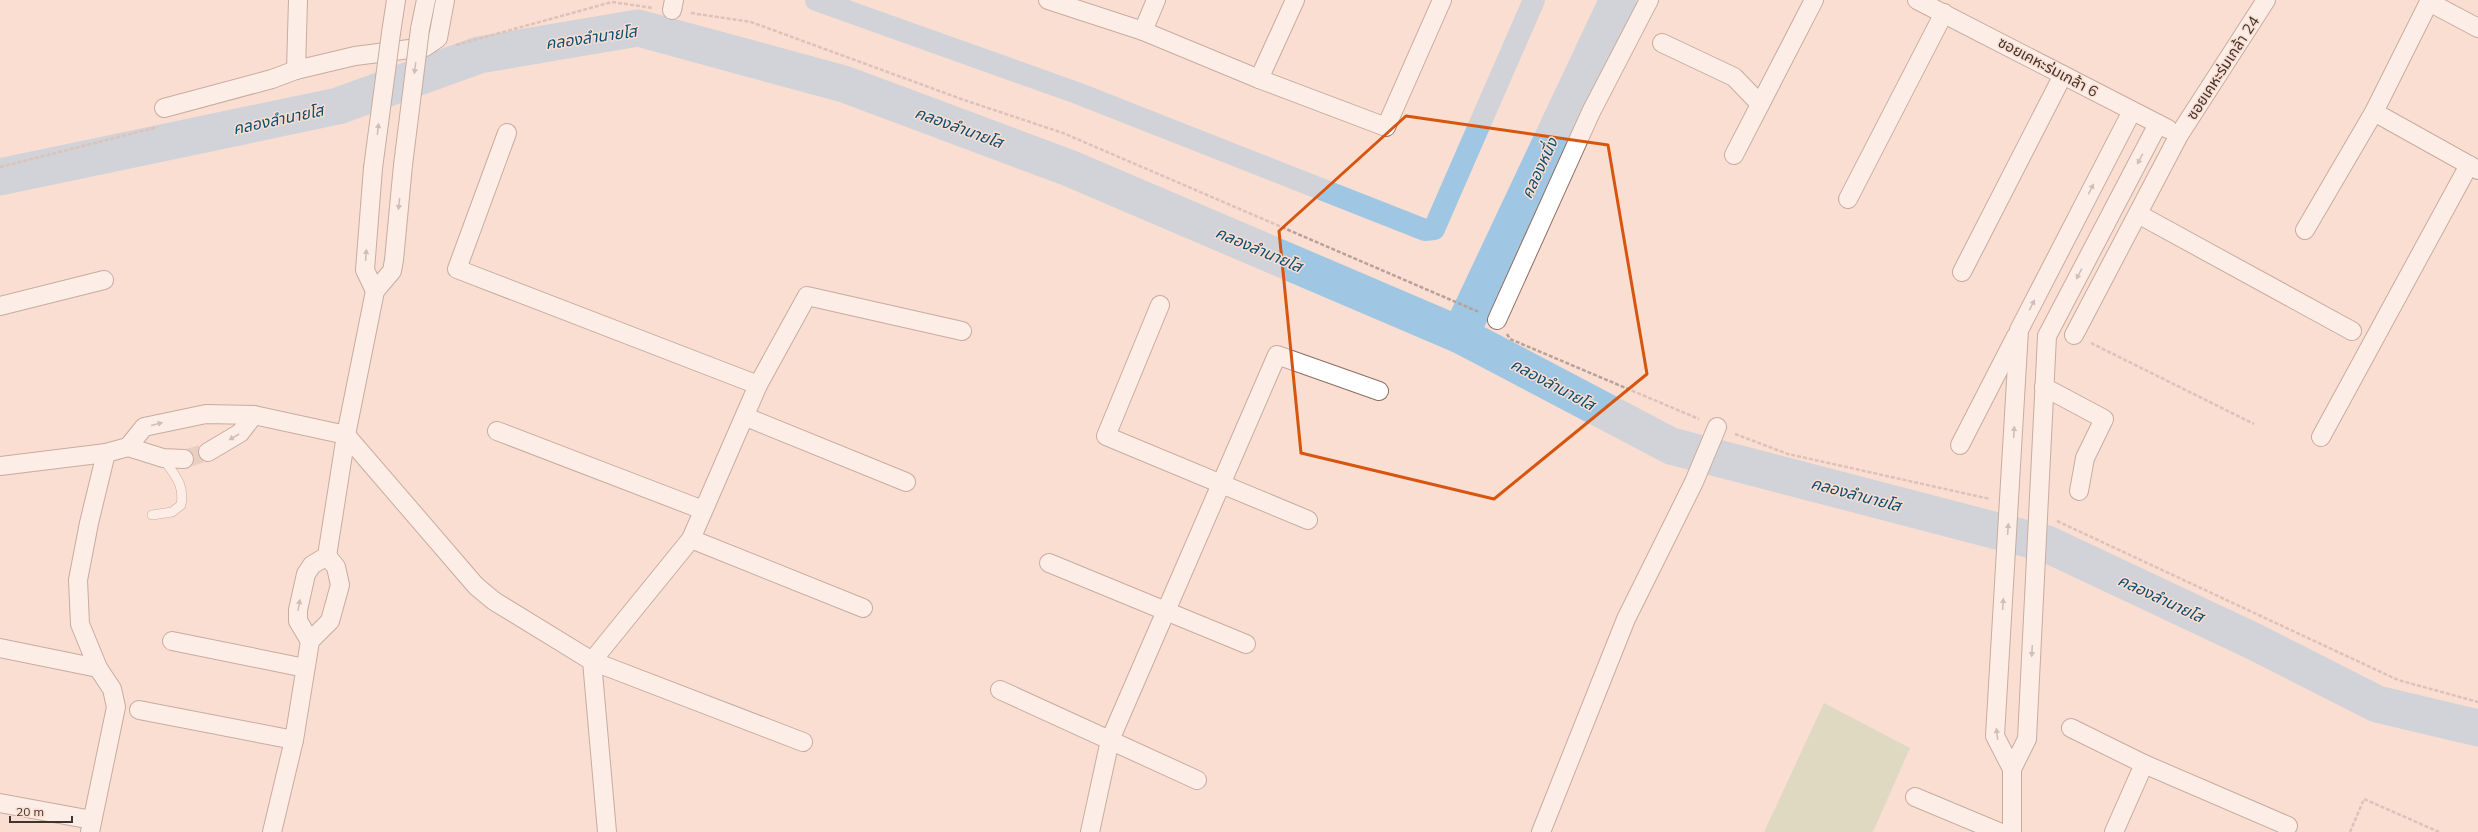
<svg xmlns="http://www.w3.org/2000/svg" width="2478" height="832" font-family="Mulish,'Noto Sans Thai',sans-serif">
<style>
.green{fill:#c2d3b0}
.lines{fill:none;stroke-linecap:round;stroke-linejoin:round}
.canal{stroke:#9fc6e3;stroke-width:22}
.river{stroke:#9fc6e3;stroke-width:37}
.street-tunnel{stroke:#d5bcb0;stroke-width:18;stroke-dasharray:18 9;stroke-linecap:butt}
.lane-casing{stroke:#8d6e60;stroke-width:10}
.street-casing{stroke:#8d6e60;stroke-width:20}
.path{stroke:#b8a197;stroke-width:2.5;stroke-dasharray:4 2;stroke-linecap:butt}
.lane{stroke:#fff;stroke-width:9}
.street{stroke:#fff;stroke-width:18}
.street-bridge-casing{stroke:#8d6e60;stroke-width:20;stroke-linecap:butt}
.street-bridge{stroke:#fff;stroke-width:18}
.oneway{fill:#a09a96}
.marked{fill:none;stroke:#d7550f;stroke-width:3;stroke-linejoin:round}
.labels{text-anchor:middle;stroke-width:3;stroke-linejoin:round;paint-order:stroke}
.street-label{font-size:15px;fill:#41342e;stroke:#faded1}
.water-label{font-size:16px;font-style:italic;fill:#0b4e74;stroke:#faded1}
</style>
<rect width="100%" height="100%" fill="#faded1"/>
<path class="green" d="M1824 703 1910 748 1873 832H1764Z"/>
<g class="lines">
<path class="canal" d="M816 0 1077 93 1425 230 1434 229 1534 0"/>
<g class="river">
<path d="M0 177 338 106 479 55 638 28 844 84 1069 168 1460 335 1671 446 2047 544 2255 642 2377 704 2478 728"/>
<path d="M1460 335 1618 0"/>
</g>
<path class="street-tunnel" d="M184 459 208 452"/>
<defs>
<path id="lane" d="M152 515 172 512 181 505C185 484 174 475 163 458"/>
<g id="street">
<path d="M298 0 296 70 355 56 425 47 438 38 445 0"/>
<path d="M1048 0 1143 31"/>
<path d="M1156 0 1143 31 1259 79 1386 127 1442 0"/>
<path d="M1917 0 2168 129"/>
<path d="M2429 2 2478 28"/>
<path d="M672 10 674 0"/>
<path d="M420 29 426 0"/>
<path d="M391 33 396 0"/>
<path d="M1662 43 1734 77 1760 104"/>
<path d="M1259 79 1295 0"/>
<path d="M164 108 272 79 296 70"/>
<path d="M2374 112 2478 170"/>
<path d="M507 133 457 269 758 385"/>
<path d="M1734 155 1814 0"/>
<path d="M373 168 365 270 375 291"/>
<path d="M1848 199 1944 13"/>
<path d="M2138 214 2352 331"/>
<path d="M2305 230 2374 112 2430 0"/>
<path d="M1962 272 2063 75"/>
<path d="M1160 305 1106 436 1308 520"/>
<path d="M0 306 104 280"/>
<path d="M1497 320 1591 112 1649 0"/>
<path d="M2074 335 2179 135 2266 0"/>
<path d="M2044 387 2104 419 2085 458 2079 491"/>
<path d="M746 417 906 482"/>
<path d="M497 431 703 510"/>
<path d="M2321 437 2469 165"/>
<path d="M1960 445 2016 336"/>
<path d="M128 447 144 427 206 414 254 415 346 435 476 586 494 601 592 661 607 832"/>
<path d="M208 452 240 433 254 415"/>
<path d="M0 466 106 453 128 447 163 458 184 459"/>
<path d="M691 539 863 608"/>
<path d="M1049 563 1246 644"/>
<path d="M172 641 305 668"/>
<path d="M310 641 298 621V610L306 574 312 565 327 556 346 435 375 291 392 271 394 260 403 165"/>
<path d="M0 648 98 668"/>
<path d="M1000 690 1197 780"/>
<path d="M139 710 294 740"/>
<path d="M2071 728 2144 764 2288 826"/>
<path d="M803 742 592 661 691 539 758 385 807 296 962 331"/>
<path d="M2012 769 2027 739 2047 336 2158 124"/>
<path d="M1915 797 1999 832"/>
<path d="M0 803 92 820"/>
<path d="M90 832 116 707 112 689 98 668 80 624 78 580 89 523 106 453"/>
<path d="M272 832 294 740 310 641 330 621 340 585 336 567 327 556"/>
<path d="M1090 832 1110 740 1277 355 1379 391"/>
<path d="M1541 832 1626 619 1694 482 1717 427"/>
<path d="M2012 832V769L1995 736 2019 330 2132 111"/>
<path d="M2114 832 2144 764"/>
</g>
</defs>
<use href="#lane" class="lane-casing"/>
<use href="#street" class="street-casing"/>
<g class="path">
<path d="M691 13 751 22 964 100 1063 133 1479 312"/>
<path d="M456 45 612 2 653 8"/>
<path d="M0 167 158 127"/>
<path d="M1507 334 1510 339 1699 419"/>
<path d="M2091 343 2254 424"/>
<path d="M1735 434 1788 454 1990 499"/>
<path d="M2057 521 2398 680 2478 702"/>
<path d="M2350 832 2364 799 2439 832"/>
</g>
<use href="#lane" class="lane"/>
<use href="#street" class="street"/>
<defs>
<g id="street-bridge">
<path d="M403 165 420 29"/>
<path d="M373 168 391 33"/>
</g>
</defs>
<use href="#street-bridge" class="street-bridge-casing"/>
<use href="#street-bridge" class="street-bridge"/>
</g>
<defs><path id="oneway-solid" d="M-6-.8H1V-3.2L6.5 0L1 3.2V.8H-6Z"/></defs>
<g class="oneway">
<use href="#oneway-solid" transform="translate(415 68) rotate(97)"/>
<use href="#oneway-solid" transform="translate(378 129) rotate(-83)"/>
<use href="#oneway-solid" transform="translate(2140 159) rotate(118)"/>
<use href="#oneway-solid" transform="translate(2091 189) rotate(-63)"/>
<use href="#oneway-solid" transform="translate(399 204) rotate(96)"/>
<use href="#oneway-solid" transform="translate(366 255) rotate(-86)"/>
<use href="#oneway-solid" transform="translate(2079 274) rotate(118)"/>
<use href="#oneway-solid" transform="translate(2032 305) rotate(-63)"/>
<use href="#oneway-solid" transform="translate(157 424) rotate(-14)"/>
<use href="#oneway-solid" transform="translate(2014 432) rotate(-87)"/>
<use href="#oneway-solid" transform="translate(234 437) rotate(150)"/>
<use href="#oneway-solid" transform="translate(2008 529) rotate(-86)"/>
<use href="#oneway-solid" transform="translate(2003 604) rotate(-86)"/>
<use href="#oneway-solid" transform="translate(299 605) rotate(-80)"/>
<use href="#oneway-solid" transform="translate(2032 651) rotate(93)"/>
<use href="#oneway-solid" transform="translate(1997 734) rotate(-97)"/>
</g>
<path d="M0 0H2478V832H0ZM1406 116 1608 145 1647 374 1494 499 1301 453 1279 231Z" fill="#faded1" fill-opacity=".55" fill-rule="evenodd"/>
<path class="marked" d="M1406 116 1608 145 1647 374 1494 499 1301 453 1279 231Z"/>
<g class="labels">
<g class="street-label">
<text transform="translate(2048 67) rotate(28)" y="5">ซอยเคหะร่มเกล้า 6</text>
<text transform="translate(2223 68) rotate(-57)" y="5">ซอยเคหะร่มเกล้า 24</text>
</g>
<g class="water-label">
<text transform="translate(591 37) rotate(-8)" y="6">คลองลำนายโส</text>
<text transform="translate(278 119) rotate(-12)" y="6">คลองลำนายโส</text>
<text transform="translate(959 127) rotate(20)" y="6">คลองลำนายโส</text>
<text transform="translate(1539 168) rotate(-65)" y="6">คลองหนึ่ง</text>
<text transform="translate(1259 249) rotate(23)" y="6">คลองลำนายโส</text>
<text transform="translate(1553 384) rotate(28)" y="6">คลองลำนายโส</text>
<text transform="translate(1856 494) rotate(15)" y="6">คลองลำนายโส</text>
<text transform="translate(2161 598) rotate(25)" y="6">คลองลำนายโส</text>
</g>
</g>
<path d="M10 816v6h62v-6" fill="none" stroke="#41342e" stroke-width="2"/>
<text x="16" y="816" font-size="12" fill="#41342e" stroke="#faded1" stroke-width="3" paint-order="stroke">20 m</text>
</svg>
